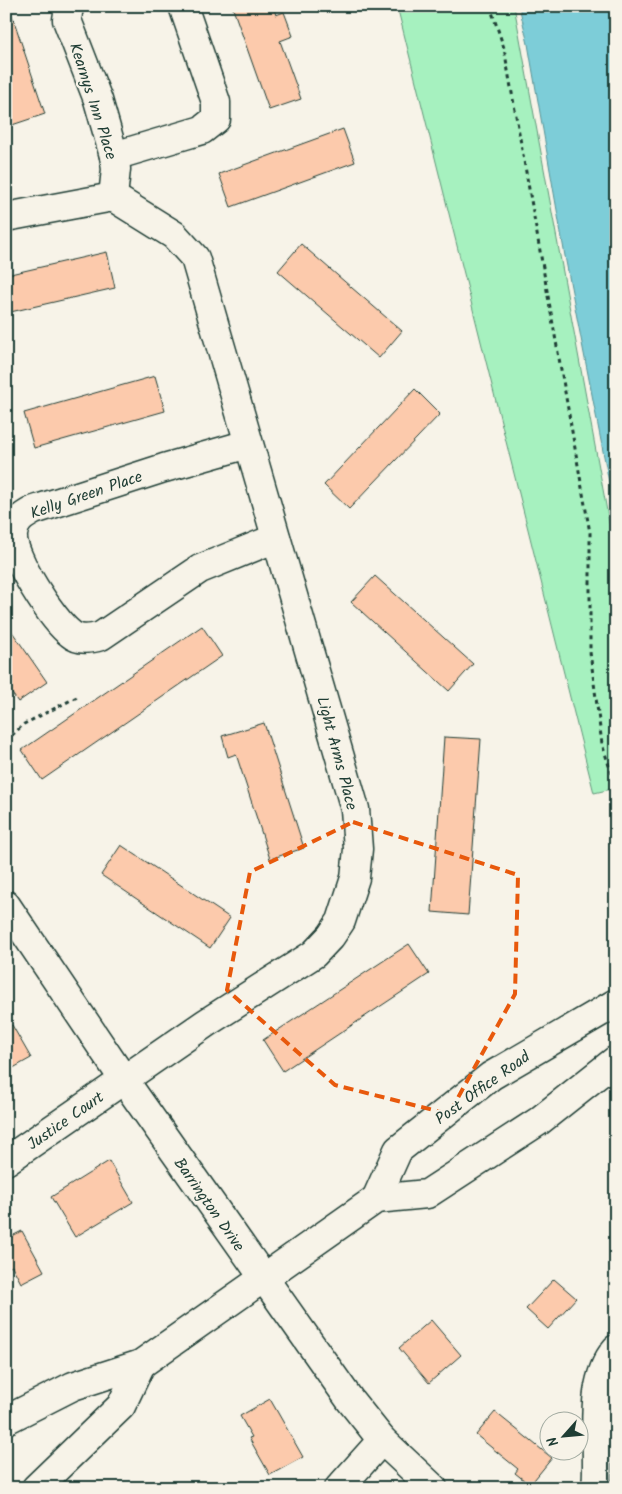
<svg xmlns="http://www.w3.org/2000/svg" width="622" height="1494" font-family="Kalam,sans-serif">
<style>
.green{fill:#a6f1bf;stroke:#62977a}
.water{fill:#7dcdd8;stroke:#579396}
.building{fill:#fccaac;stroke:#1f3d34}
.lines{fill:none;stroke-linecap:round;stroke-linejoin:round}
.minor-casing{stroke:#1f3d34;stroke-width:31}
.path{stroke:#1f3d34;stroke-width:3;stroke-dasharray:4 4;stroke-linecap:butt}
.minor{stroke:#f7f3e8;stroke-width:28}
.marked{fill:none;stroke:#e8590c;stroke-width:4;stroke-dasharray:10 6;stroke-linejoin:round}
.labels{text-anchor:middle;stroke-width:4.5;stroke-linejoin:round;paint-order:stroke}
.street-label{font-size:16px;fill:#1f3d34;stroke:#f7f3e8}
</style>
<rect width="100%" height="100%" fill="#f7f3e8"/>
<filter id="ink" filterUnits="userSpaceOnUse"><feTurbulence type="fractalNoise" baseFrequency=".02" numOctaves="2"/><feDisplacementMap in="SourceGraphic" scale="10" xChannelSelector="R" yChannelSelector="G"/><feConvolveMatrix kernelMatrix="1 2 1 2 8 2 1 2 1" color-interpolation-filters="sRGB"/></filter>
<g filter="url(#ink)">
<path class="green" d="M397 6H514L616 560V788L594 793Z"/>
<path class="water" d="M519 6H616V518L565 256 528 44Z"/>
<g class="building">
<path d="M6 6H9L45 114 9 126 6 118Z"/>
<path d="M232 6H273L276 15 284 12 293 36 280 41 301 99 269 110Z"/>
<path d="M343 129 355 162 231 207 219 174Z"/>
<path d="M301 244 402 331 379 358 278 271Z"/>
<path d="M107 252 115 288 6 313V275Z"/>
<path d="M155 376 165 411 34 448 24 413Z"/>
<path d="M415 389 440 414 349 509 324 485Z"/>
<path d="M375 576 473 664 449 691 351 602Z"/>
<path d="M6 623 47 682 18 702 6 685Z"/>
<path d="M202 626 222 656 42 780 22 750Z"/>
<path d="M264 723 304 848 270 859 236 754 228 757 222 736Z"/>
<path d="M444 737 481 739 468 915 432 912Z"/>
<path d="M121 845 230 918 210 948 101 875Z"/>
<path d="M409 944 429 974 283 1071 263 1040Z"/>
<path d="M12 1025 31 1058 6 1072V1028Z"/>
<path d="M109 1161 133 1202 75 1237 51 1197Z"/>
<path d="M22 1231 44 1271 21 1283 12 1266 6 1269V1239Z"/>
<path d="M554 1279 576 1298 548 1329 526 1309Z"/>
<path d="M431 1320 461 1355 429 1383 399 1348Z"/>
<path d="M270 1399 303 1457 270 1475 249 1438 252 1437 240 1416Z"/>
<path d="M495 1412 552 1458 530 1485 515 1473 518 1469 476 1435Z"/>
</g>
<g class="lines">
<defs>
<g id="minor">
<path d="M69 6 67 20 98 100 114 156 116 169 113 197"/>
<path d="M114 156 202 130 216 119V102L183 6"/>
<path d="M6 217 113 197 174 235 195 258 355 809 358 849 355 878 341 921 331 936 314 954 206 1023 6 1161"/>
<path d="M248 444 164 468 34 510C23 516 14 521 13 535 11 556 53 621 71 634 79 641 91 639 101 636L200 569 276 538"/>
<path d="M6 905 124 1080 350 1400 382 1440 433 1488"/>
<path d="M376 1199 398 1150 491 1076 616 1003"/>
<path d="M6 1420 73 1386 141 1364 376 1199 427 1194 539 1121 616 1060"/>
<path d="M36 1488 121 1406 141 1364"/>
<path d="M339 1488 382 1440"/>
<path d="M596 1488C601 1444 585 1386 616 1349"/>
</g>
</defs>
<use href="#minor" class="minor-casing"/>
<g class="path">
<path d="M490 6 504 48 590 533V652L602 744 616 787"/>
<path d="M6 741 24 724 77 697"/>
</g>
<use href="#minor" class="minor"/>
</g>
</g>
<path class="marked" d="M353 822 518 875 515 994 449 1114 335 1085 227 990 250 872Z"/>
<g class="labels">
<g class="street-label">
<text transform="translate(94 101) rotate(72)" y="6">Kearnys Inn Place</text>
<text transform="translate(86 494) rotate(-19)" y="6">Kelly Green Place</text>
<text transform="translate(338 753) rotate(75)" y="6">Light Arms Place</text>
<text transform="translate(482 1087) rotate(-36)" y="6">Post Office Road</text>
<text transform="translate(65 1120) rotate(-35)" y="6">Justice Court</text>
<text transform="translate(210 1204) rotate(55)" y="6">Barrington Drive</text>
</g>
</g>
<rect width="622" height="1494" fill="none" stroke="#f7f3e8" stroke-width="25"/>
<rect x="12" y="12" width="597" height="1469" fill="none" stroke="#1f3d34" stroke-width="2" filter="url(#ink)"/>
<g transform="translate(564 1436) rotate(243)"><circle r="24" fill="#f7f3e8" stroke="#a1aaa0"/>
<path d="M0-4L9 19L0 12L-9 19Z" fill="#1f3d34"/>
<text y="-8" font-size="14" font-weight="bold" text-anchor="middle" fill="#1f3d34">N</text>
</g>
</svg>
